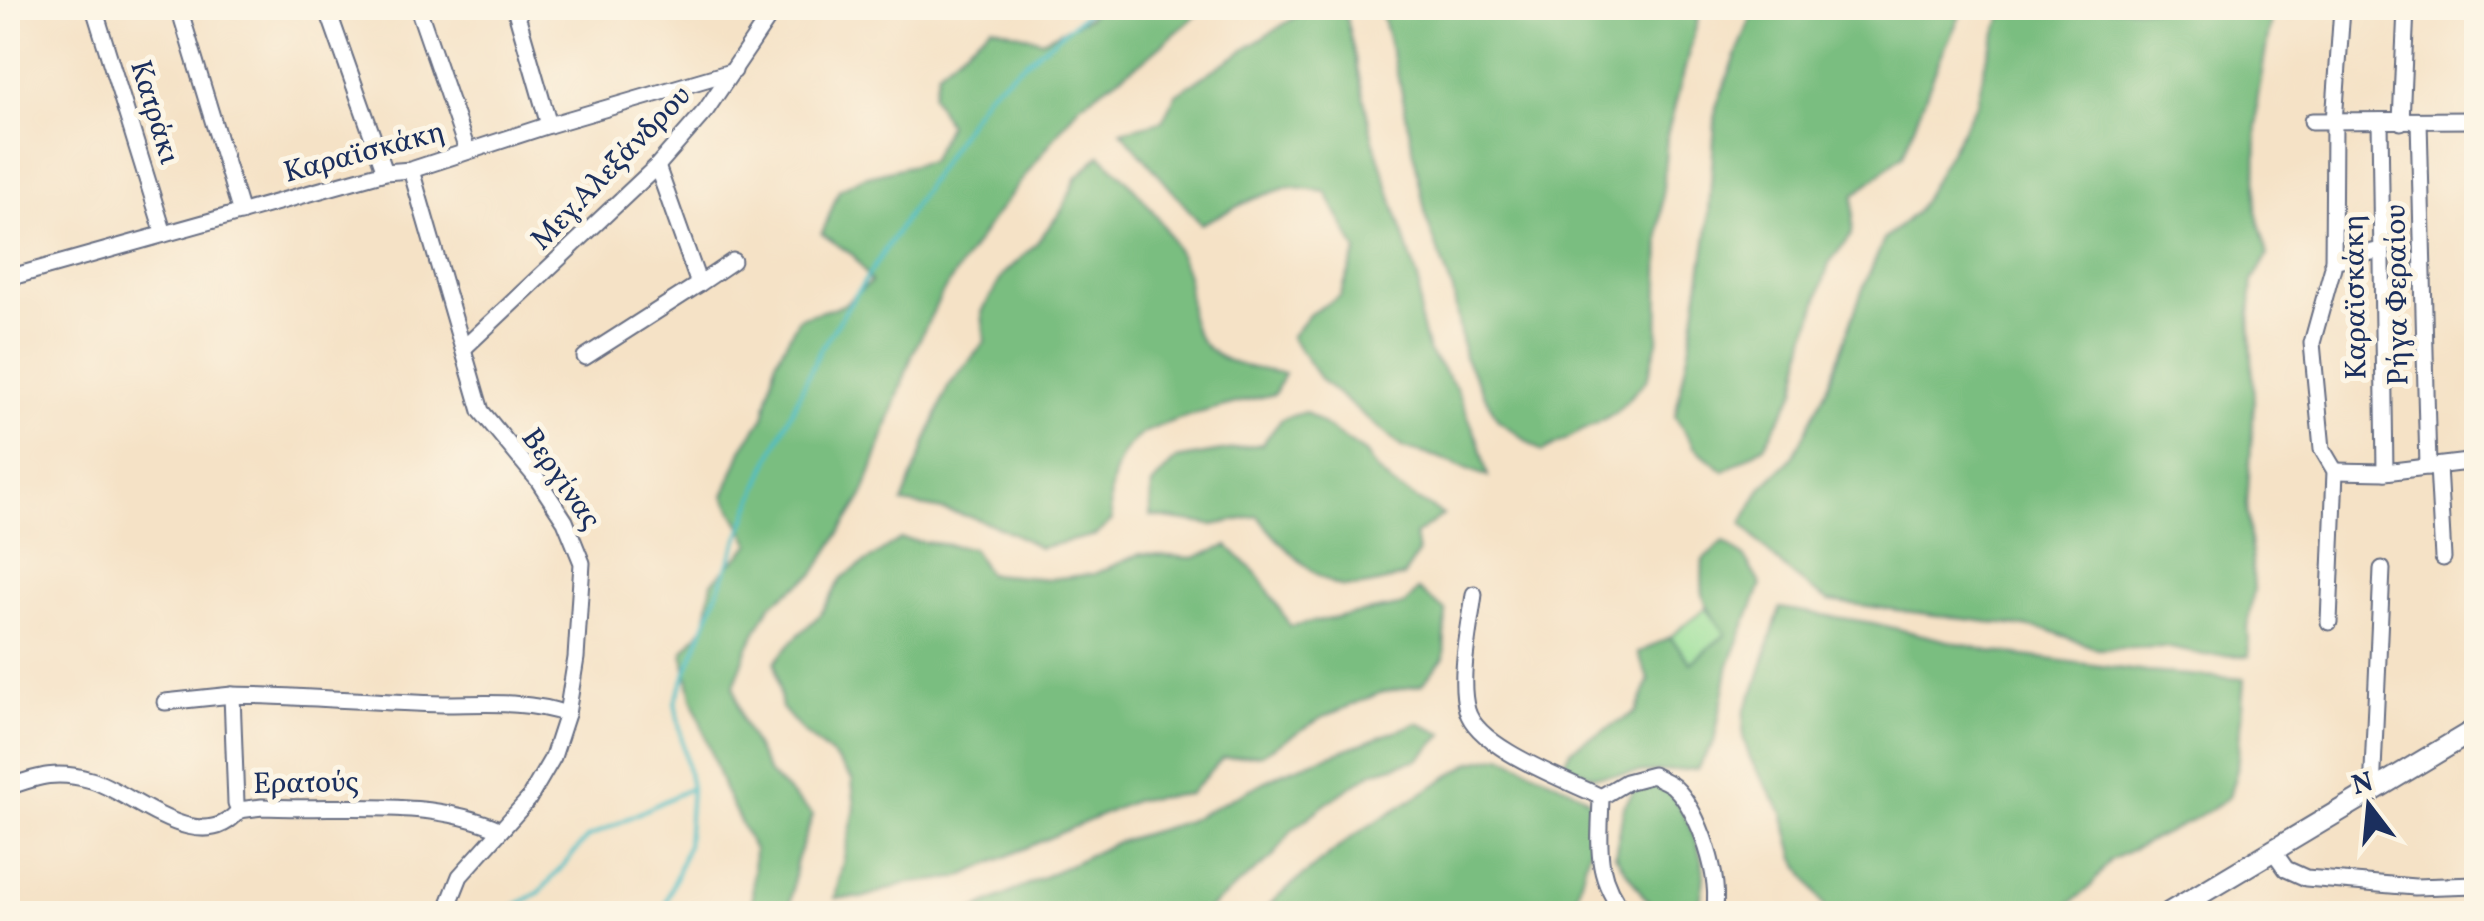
<svg xmlns="http://www.w3.org/2000/svg" width="2484" height="921" font-family="Vollkorn,serif">
<style>
.green{fill:#99df98;stroke:#5a877b;stroke-width:2.5}
.forest{fill:#7abe80;stroke:#4a766f;stroke-width:2.5}
.lines{fill:none;stroke-linecap:round;stroke-linejoin:round}
.stream{stroke:#50bec5;stroke-width:4}
.minor-casing{stroke:#676e82;stroke-width:19}
.secondary-casing{stroke:#676e82;stroke-width:24}
.minor{stroke:#fff;stroke-width:15}
.secondary{stroke:#fff;stroke-width:20}
.labels{text-anchor:middle;stroke-width:10;stroke-linejoin:round;paint-order:stroke}
.street-label{font-size:30px;fill:#1b2f5e;stroke:#fcf5e5}
</style>
<rect width="100%" height="100%" fill="#fcf5e5"/>
<filter id="ink" filterUnits="userSpaceOnUse"><feTurbulence type="fractalNoise" baseFrequency=".01" numOctaves="2"/><feDisplacementMap in="SourceGraphic" scale="20" xChannelSelector="R" yChannelSelector="G"/><feConvolveMatrix kernelMatrix="1 2 1 2 8 2 1 2 1" color-interpolation-filters="sRGB"/></filter>
<filter id="wash" filterUnits="userSpaceOnUse"><feTurbulence type="fractalNoise" baseFrequency=".0048" numOctaves="4" result="noise"/><feDisplacementMap in="SourceGraphic" scale="40" xChannelSelector="R" yChannelSelector="G"/><feGaussianBlur stdDeviation="2.25" result="paint"/><feColorMatrix in="noise" values="0 0 0 0 0 0 0 0 0 0 0 0 0 0 0 0 0 1.4 0 .05"/><feComposite in="paint" operator="in"/></filter>
<g filter="url(#wash)">
<rect width="100%" height="100%" fill="#f5e2c6"/>
<path class="green" d="M1706 608 1727 634 1691 663 1670 637Z"/>
<g class="forest">
<path d="M1095 8H1205L1146 58 1079 105 993 218 941 295 912 355 863 496 814 574 771 604 748 647 734 686 742 720 769 774 813 815 796 863 789 913H726L752 904 754 850 724 789 692 698 683 652 705 625 712 582 751 544 724 496 743 448 764 417 776 361 799 318 843 305 871 282 854 256 822 234 839 190 864 177 930 161 948 125 932 95 939 70 992 26 1042 40 1088 18Z"/>
<path d="M1309 8H1344L1373 140 1419 283 1420 321 1428 351 1455 386 1478 440 1488 477 1437 457 1403 448 1321 380 1291 337 1310 314 1340 296 1357 251 1326 192 1288 187 1253 199 1201 224 1121 131 1162 121 1176 94Z"/>
<path d="M1380 8H1701L1667 135 1660 227 1658 341 1647 379 1615 413 1542 452 1498 420 1464 357 1453 291 1427 221 1402 93Z"/>
<path d="M1755 8H1964L1940 58 1903 155 1854 195 1852 234 1829 263 1806 337 1796 390 1764 446 1724 471 1694 447 1675 416 1690 344 1708 229 1716 107Z"/>
<path d="M2009 8H2270V25L2257 102 2256 211 2268 255 2253 281 2250 314 2254 404 2247 504 2254 589 2247 627 2249 656 2204 655 2165 647 2098 649 2048 630 1829 601C1794 580 1767 554 1742 523L1762 487 1793 457 1827 389 1862 291 1884 240 1916 212 1977 103 1985 64 2001 19Z"/>
<path d="M1100 155C1137 188 1169 224 1186 272 1191 289 1187 309 1193 326 1206 363 1251 369 1284 373L1275 394C1244 401 1165 419 1141 435 1115 452 1106 492 1112 520L1096 535 1039 548C992 519 955 511 902 503L948 387 985 342 982 312 1003 275 1035 245 1062 210 1077 177Z"/>
<path d="M1305 412 1366 454 1377 471 1394 486 1443 515 1415 535 1418 553 1403 577C1384 581 1361 589 1341 586 1317 582 1272 536 1258 516L1213 525 1150 516 1152 485 1176 459 1262 444 1282 419Z"/>
<path d="M900 539 972 548 988 574 1050 579 1094 574 1140 554 1193 558 1228 546 1260 577 1290 626 1405 605 1418 590 1446 611 1444 658 1421 685 1380 693 1323 717 1262 754 1223 758 1189 794 1136 800 957 878 904 884 862 898H835L855 809 852 779 833 756 804 733 782 708 775 662 793 640 821 614 842 578Z"/>
<path d="M1724 542 1744 557 1761 585 1729 665 1714 742 1697 769 1593 776 1563 764 1571 749 1636 712 1649 681 1638 653 1670 637 1691 663 1726 634C1703 601 1700 603 1703 560Z"/>
<path d="M1780 608 1873 623 1994 652 2147 672 2244 679 2237 770 2229 797 2191 821 2110 860 2091 886 2059 913H1828L1795 858 1783 813 1750 759 1743 736 1744 712 1756 686Z"/>
<path d="M1417 723 1444 734 1419 759 1373 772 1327 803 1292 830 1273 857 1203 913H968L1117 842 1185 822 1284 772Z"/>
<path d="M1503 756 1581 794 1600 809 1577 895 1558 913 1261 914 1278 896 1353 836 1472 762Z"/>
<path d="M1660 778C1680 804 1701 841 1704 874 1704 884 1701 896 1699 906L1689 913H1660L1642 894 1615 855 1624 806 1636 788Z"/>
</g>
<g class="lines">
<g class="stream">
<path d="M500 914 540 892 587 838 689 789"/>
<path d="M662 914 687 846 691 788 675 702 766 467 820 350 986 94 1093 8"/>
</g>
</g>
</g>
<g filter="url(#ink)">
<g class="lines">
<defs>
<g id="minor">
<path d="M94 8 164 234"/>
<path d="M179 8 241 213"/>
<path d="M327 8 385 172"/>
<path d="M418 8 467 150"/>
<path d="M515 8 549 125"/>
<path d="M2312 121 2476 120"/>
<path d="M2380 121 2385 472"/>
<path d="M2419 121 2428 467"/>
<path d="M2401 122 2406 8"/>
<path d="M411 170 481 411 538 480 565 521 582 563 576 658 567 714 553 757 528 800 460 876 445 914"/>
<path d="M2333 261 2381 250"/>
<path d="M8 278 385 172 411 170 549 125 734 71"/>
<path d="M699 284 733 261"/>
<path d="M464 348 657 166 706 110 775 8"/>
<path d="M585 357 699 284 657 166"/>
<path d="M2438 466 2443 558"/>
<path d="M2335 471 2385 472 2476 461"/>
<path d="M1474 594C1470 627 1458 678 1467 710 1477 748 1567 780 1601 797"/>
<path d="M2329 622 2335 471 2322 449 2312 343 2333 267 2334 122 2342 8"/>
<path d="M165 702 232 695"/>
<path d="M8 787C39 776 57 770 91 780 132 792 201 860 239 810L262 807C341 811 427 797 501 830"/>
<path d="M2372 793 2382 569"/>
<path d="M239 810 236 803 232 695C302 696 372 702 443 704 486 704 525 700 567 714"/>
<path d="M2274 852 2286 869 2306 878 2415 887 2476 885"/>
<path d="M1625 914C1593 875 1600 843 1601 797L1626 782 1653 775C1659 779 1669 782 1674 787 1698 808 1724 883 1713 914"/>
</g>
<path id="secondary" d="M2167 914 2476 729"/>
</defs>
<use href="#minor" class="minor-casing"/>
<use href="#secondary" class="secondary-casing"/>
<use href="#minor" class="minor"/>
<use href="#secondary" class="secondary"/>
</g>
</g>
<g class="labels">
<g class="street-label">
<text transform="translate(156 112) rotate(73)" y="10">Κατράκι</text>
<text transform="translate(364 151) rotate(-15)" y="10">Καραϊσκάκη</text>
<text transform="translate(610 167) rotate(-46)" y="10">Μεγ.Αλεξάνδρου</text>
<text transform="translate(2396 295) rotate(-91)" y="10">Ρήγα Φεραίου</text>
<text transform="translate(2354 297) rotate(-91)" y="10">Καραϊσκάκη</text>
<text transform="translate(562 478) rotate(55)" y="10">Βεργίνας</text>
<text transform="translate(306 782) rotate(-1)" y="10">Ερατούς</text>
</g>
</g>
<rect width="2484" height="921" fill="none" stroke="#fcf5e5" stroke-width="40"/>
<g transform="translate(2369 806) rotate(344)" stroke="#fcf5e5" stroke-width="8" paint-order="stroke">
<path d="M0-8L18 38L0 25L-18 38Z" fill="#1b2f5e"/>
<text y="-15" font-size="28" font-weight="bold" text-anchor="middle" fill="#1b2f5e">N</text>
</g>
</svg>
